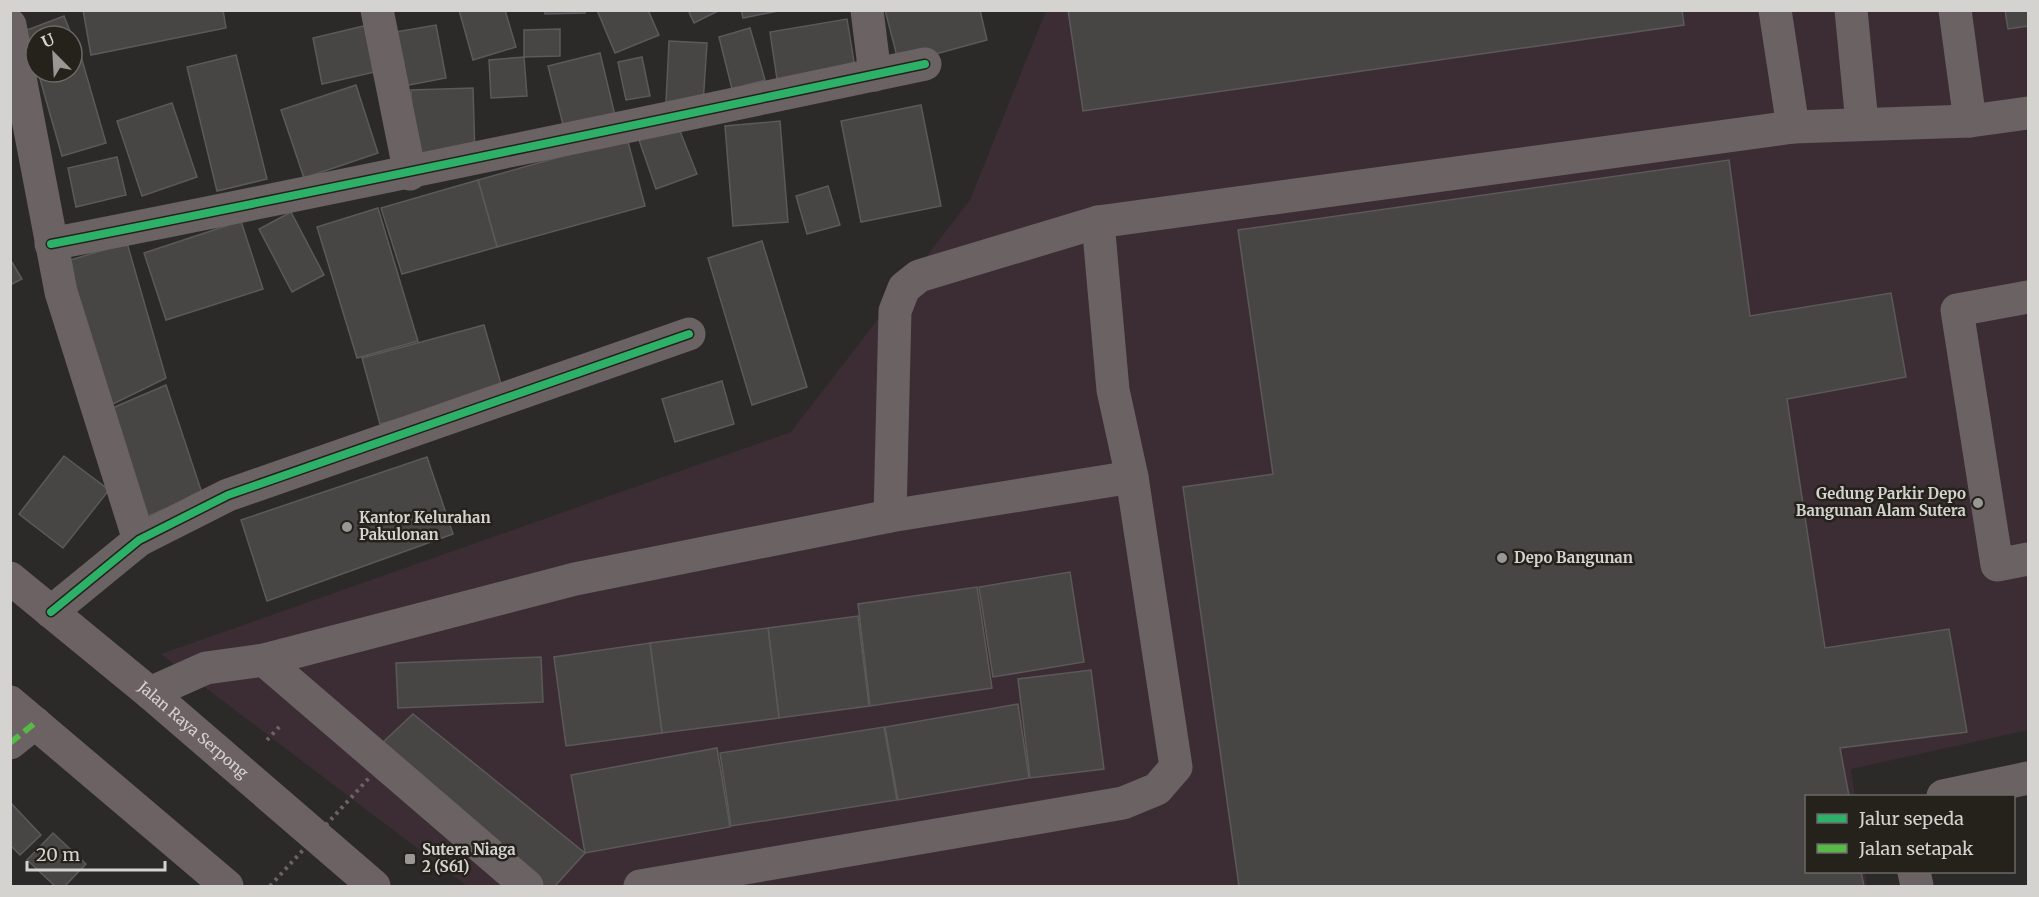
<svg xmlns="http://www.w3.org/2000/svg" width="2039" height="897" font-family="Merriweather,serif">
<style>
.commercial{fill:#3c2d34}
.building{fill:#484645;stroke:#5b5959;stroke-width:1.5}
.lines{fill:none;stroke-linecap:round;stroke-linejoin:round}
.path{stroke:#6a6565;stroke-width:4;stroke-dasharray:3 4.5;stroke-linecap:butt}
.minor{stroke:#6b6264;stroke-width:33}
.major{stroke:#6c6264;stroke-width:33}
.path-bridge{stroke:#6a6565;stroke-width:4;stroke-dasharray:3 4.5;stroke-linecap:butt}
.quiet{stroke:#58b947;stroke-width:6;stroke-dasharray:12 6;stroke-linecap:butt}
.cycleway-casing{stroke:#25221c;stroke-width:11}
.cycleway{stroke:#2db169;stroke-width:8}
.poi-dot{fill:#9a9895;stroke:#25221c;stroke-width:2}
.labels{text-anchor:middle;stroke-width:5;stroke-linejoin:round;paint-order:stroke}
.poi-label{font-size:15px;font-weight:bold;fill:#d5d3cf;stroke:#25221c;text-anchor:start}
.street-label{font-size:15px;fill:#d5d3cf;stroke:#25221c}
</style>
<rect width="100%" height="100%" fill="#2c2a28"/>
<path class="commercial" d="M1046 11H2028V730L1851 769 1855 796H1806V872H1865L1867 886H467L161 654 791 432 970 200Z"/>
<g class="building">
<path d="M83 10H223L226 28 91 55Z"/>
<path d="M459 10H505L516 47 473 60Z"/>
<path d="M545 10H585V13L545 14Z"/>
<path d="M597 10H648L659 35 615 53Z"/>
<path d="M688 10H720L694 23Z"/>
<path d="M741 10H783L743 18Z"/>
<path d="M885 10H980L987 40 899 64Z"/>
<path d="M1068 10H1682L1684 25 1083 111Z"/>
<path d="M2005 10H2028V26L2008 29Z"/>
<path d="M64 16 72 36H36V57L24 62 14 35Z"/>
<path d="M847 19 856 74 778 86 770 32Z"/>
<path d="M368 25 379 71 322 84 313 38Z"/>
<path d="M436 25 446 78 398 87 389 33Z"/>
<path d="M750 28 765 80 732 89 719 37Z"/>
<path d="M560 29V56L524 57V30Z"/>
<path d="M669 41 707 43 703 104 666 102Z"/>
<path d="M80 53 106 143 62 156 38 72H72V56Z"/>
<path d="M600 53 617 124 566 136 548 66Z"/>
<path d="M236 55 267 179 217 191 187 67Z"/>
<path d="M524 57 527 96 491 98 489 60Z"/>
<path d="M642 57 650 96 626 100 618 62Z"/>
<path d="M356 85 378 153 304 178 281 110Z"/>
<path d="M473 88 475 157 413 158 411 90Z"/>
<path d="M172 103 197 177 142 196 117 121Z"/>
<path d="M921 105 941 206 861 222 841 121Z"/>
<path d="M780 121 788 222 733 226 725 126Z"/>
<path d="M678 126 697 174 656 189 639 140Z"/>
<path d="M627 138 645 206 497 247 478 180Z"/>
<path d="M117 157 126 195 76 207 68 168Z"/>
<path d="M1729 160 1750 316 1891 293 1906 377 1787 399 1825 648 1949 629 1967 732 1840 748 1849 796H1806V872H1861L1864 886H1239L1183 487 1273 474 1238 230Z"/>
<path d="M478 180 497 247 402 274 381 208Z"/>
<path d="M828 186 840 225 807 234 796 196Z"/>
<path d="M378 208 418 341 357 358 317 227Z"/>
<path d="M291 212 324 275 292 292 259 229Z"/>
<path d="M241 221 263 289 166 320 144 253Z"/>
<path d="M762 241 807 387 752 405 708 258Z"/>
<path d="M127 243 166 378 111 405 67 261Z"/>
<path d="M10 259 22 279 10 285Z"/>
<path d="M484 325 503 391 380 424 362 358Z"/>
<path d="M722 381 734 424 675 442 662 399Z"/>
<path d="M166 385 202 493 146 517 110 409Z"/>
<path d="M64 456 109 490 63 548 19 514Z"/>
<path d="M427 457 453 534 267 601 241 520Z"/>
<path d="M1070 572 1084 662 993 677 979 587Z"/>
<path d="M977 587 992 688 870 706 858 604Z"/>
<path d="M858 616 869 706 779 718 768 628Z"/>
<path d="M768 628 779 718 662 733 650 643Z"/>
<path d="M650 643 662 733 566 746 554 657Z"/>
<path d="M541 657 543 702 398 708 396 663Z"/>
<path d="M1091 670 1104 769 1030 778 1018 679Z"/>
<path d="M1018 704 1029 778 898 800 885 727Z"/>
<path d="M413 714 585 853 555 886H539L380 745Z"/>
<path d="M884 727 897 800 731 826 720 753Z"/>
<path d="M717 748 730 827 585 853 571 775Z"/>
<path d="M10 802 41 835 20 855 10 845Z"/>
<path d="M53 833 86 864 65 886H55L27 860Z"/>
</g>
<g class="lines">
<path class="path" d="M267 740 280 726"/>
<g class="minor">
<path d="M377 10 410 174"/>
<path d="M867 10 875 75"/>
<path d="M1775 10 1793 127"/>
<path d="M1851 10 1862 123"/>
<path d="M1955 10 1970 121"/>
<path d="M10 25 61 292 139 540"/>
<path d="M1098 222 1113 390 1132 477"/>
<path d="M51 244C343 187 634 125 925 64"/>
<path d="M2028 297 1957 310 1997 565 2028 559"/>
<path d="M51 612 139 540 228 495 689 334"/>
<path d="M264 660 527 886"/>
<path d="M150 693 206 668 264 660 575 579 890 516 895 311 904 288 919 276 1098 222 1793 127 1970 121 2028 113"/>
<path d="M10 743 35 723"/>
<path d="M1943 796 2028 778"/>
<path d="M1914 872 1917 886"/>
<path d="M640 886 1123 803 1157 789 1176 767 1132 477 890 516"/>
</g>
<g class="major">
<path id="s1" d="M10 578 150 693 374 886"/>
<path d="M10 702 227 886"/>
</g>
<path class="path-bridge" d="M270 886 369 778"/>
<path class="quiet" d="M10 743 35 723"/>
<defs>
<g id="cycleway">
<path d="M51 244C343 187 634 125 925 64"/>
<path d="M51 612 139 540 228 495 689 334"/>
</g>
</defs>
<use href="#cycleway" class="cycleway-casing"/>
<use href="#cycleway" class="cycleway"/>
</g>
<g class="poi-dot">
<circle cx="1978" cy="503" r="6"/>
<circle cx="347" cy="527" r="6"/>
<circle cx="1502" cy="558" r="6"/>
<rect x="404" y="853" width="12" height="12" rx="3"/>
</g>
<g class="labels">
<g class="poi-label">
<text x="1966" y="499" text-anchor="end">Gedung Parkir Depo<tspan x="1966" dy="17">Bangunan Alam Sutera</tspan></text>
<text x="359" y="523">Kantor Kelurahan<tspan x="359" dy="17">Pakulonan</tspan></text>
<text x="1514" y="563">Depo Bangunan</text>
<text x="422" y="855">Sutera Niaga<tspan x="422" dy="17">2 (S61)</tspan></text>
</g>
<g class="street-label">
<text dy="5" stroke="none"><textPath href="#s1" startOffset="238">Jalan Raya Serpong</textPath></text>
</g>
</g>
<rect width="2039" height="897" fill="none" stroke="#d5d3cf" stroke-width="24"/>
<rect x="1805" y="795" width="210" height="78" fill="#25221c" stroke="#6b6964" stroke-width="1.5"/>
<rect x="1817" y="814" width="30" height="9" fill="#2db169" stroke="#6b6964" stroke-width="1.5"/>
<text x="1859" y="825" font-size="18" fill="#d5d3cf">Jalur sepeda</text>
<rect x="1817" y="844" width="30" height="9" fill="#58b947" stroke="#6b6964" stroke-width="1.5"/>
<text x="1859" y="855" font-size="18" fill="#d5d3cf">Jalan setapak</text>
<g transform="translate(54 54) rotate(336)"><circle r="28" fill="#25221c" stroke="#6b6964" stroke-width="1.5"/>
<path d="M0-4.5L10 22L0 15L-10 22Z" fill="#9a9895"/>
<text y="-9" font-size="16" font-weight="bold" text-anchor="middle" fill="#d5d3cf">U</text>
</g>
<path d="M27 861v9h138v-9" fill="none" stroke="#d5d3cf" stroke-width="3"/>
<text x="36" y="861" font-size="18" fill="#d5d3cf" stroke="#25221c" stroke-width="4.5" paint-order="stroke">20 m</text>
</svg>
